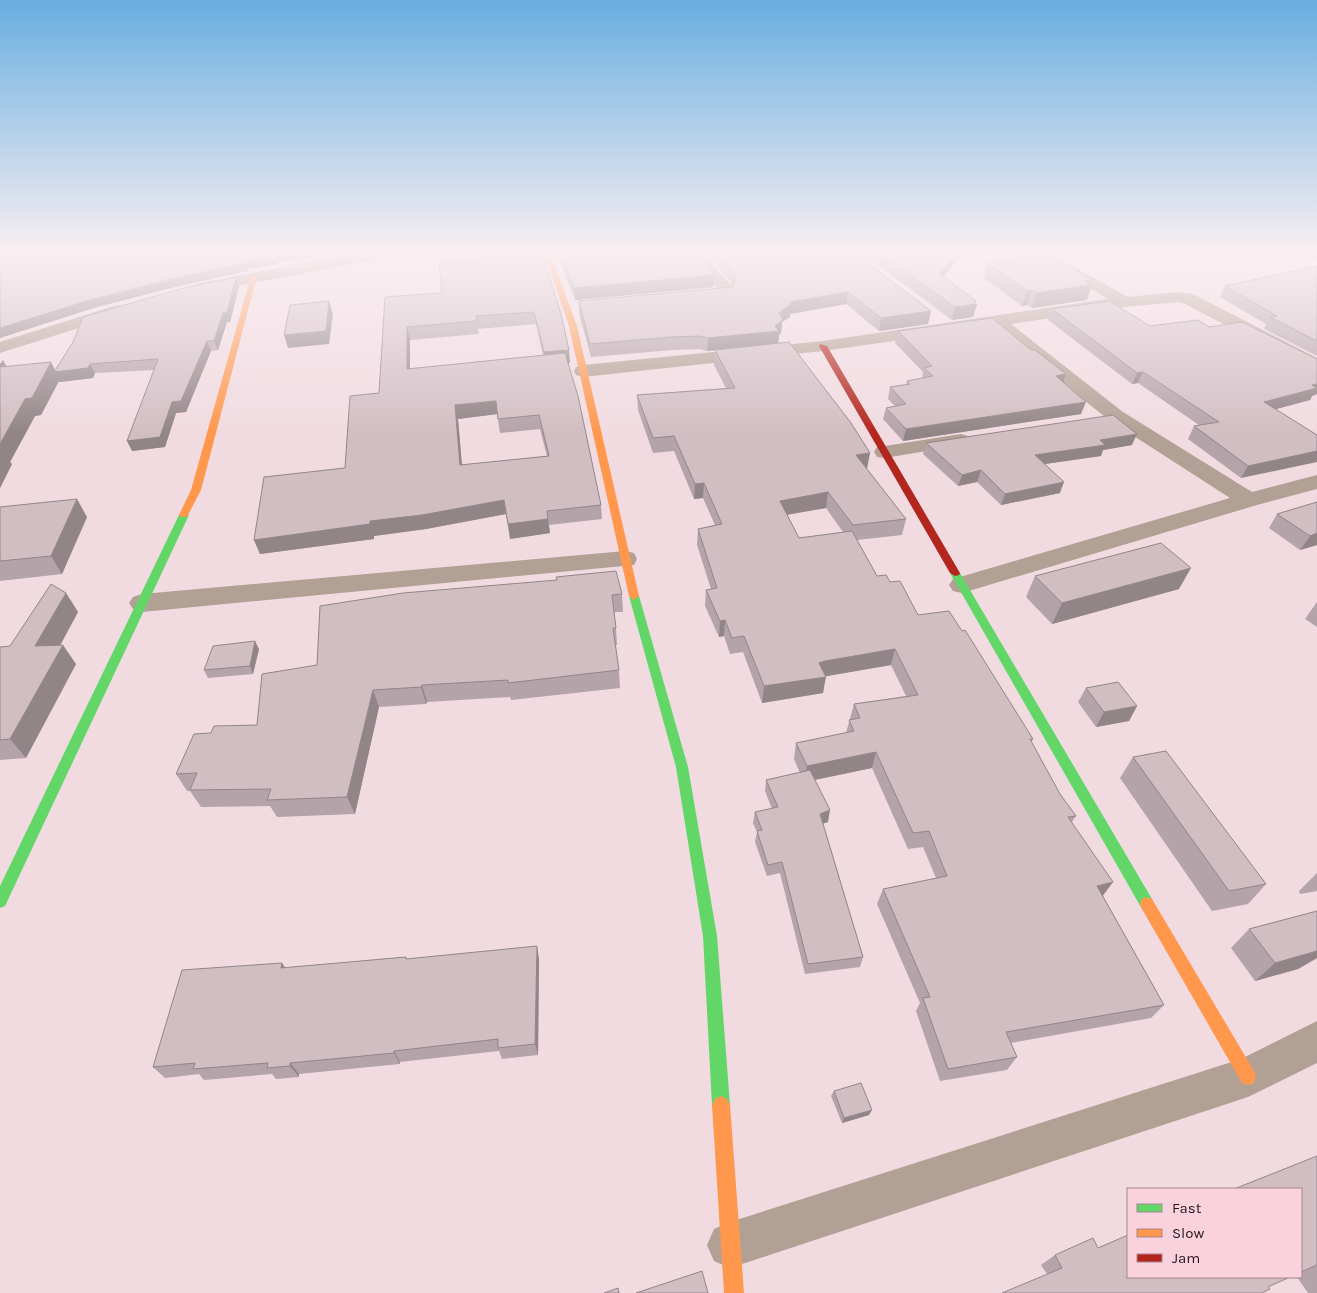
<svg xmlns="http://www.w3.org/2000/svg" width="1317" height="1293" font-family="Karla,sans-serif">
<style>
.lines{fill:none;stroke-linecap:round;stroke-linejoin:round}
.street{fill:#b3a094;fill-rule:evenodd}
.fast{fill:#63d668;fill-rule:evenodd}
.slow{fill:#ff974d;fill-rule:evenodd}
.jam{fill:#b3261e;fill-rule:evenodd}
.wall{fill:#b4a3a8;fill-rule:evenodd}
.shaded-wall{fill:#928588}
.building{fill:#d1bec3;stroke:#928588;fill-rule:evenodd}
</style>
<rect width="100%" height="100%" fill="#f1dbe1"/>
<g class="lines">
<g class="street">
<path d="M355 253H392L385 258 200 293 194 291 192 288 194 285 200 283Z"/>
<path d="M686 253H702L734 288 731 297 693 302 687 301 685 297 687 293 718 289Z"/>
<path d="M1030 253H1049L1128 297 1178 292 1193 294 1317 358V371L1310 369 1183 303 1178 302 1125 307 1011 324 1123 412 1252 492 1317 475V489L1257 505 962 593 953 591 949 585 953 579 1230 498 1109 420 992 327 823 351 583 377 576 375 574 371 576 367 583 365 823 341 1108 299Z"/>
<path d="M1306 253H1317V260L1308 256Z"/>
<path d="M117 305 123 306 126 310 123 314 0 353V342Z"/>
<path d="M961 434 968 436 972 440 968 444 885 458 877 457 874 452 877 447 885 446Z"/>
<path d="M625 551 634 553 637 559 634 565 142 612 133 609 129 603 133 597 142 594Z"/>
<path d="M1317 1021V1063L1248 1097 730 1268 714 1261 707 1245 714 1229 730 1222 1241 1059Z"/>
</g>
<g class="fast">
<path d="M184 512 189 515 5 906 0 908V886L179 515Z"/>
<path d="M955 570 960 573 1152 899 1154 904 1152 909 1147 911 1142 909 950 573Z"/>
<path d="M634 592 639 596 688 767 717 936 730 1105 727 1111 721 1114 715 1111 712 1105 703 936 676 767 629 596Z"/>
</g>
<g class="slow">
<path d="M544 253H550L577 326 639 596 634 600 629 596 569 326Z"/>
<path d="M254 274 257 276 201 490 187 517H181L179 515 191 490 251 276Z"/>
<path d="M1147 897 1152 899 1254 1071 1256 1077 1254 1083 1248 1085 1242 1083 1142 909 1140 904 1142 899Z"/>
<path d="M721 1096 727 1099 730 1105 744 1293H724L712 1105 715 1099Z"/>
</g>
<path class="jam" d="M820 344 827 346 960 573 959 575 955 576 950 573 819 346Z"/>
</g>
<g class="wall">
<path d="M484 253H542L570 363H568L601 505 602 519 549 525 550 533 510 539 506 514 426 529 374 536V539L260 554 254 540 345 468 379 393 385 297 442 293 485 259ZM536 324 543 355 410 369V340L479 334 478 329ZM497 414 500 433 540 429 547 456 462 465 458 419Z"/>
<path d="M557 253H695L714 287 575 300Z"/>
<path d="M705 253H855L931 311 928 324 879 331 846 304 790 314V317L782 322 781 333 779 335 778 344 867 469 906 519 902 535 857 540 877 576 890 582 918 615 1033 739 1031 742 1060 794 1076 816 1072 822 1103 896 1164 1005 1151 1018 1011 1043 1017 1057 1007 1070 940 1081 916 1011 920 1003 877 904 883 889 936 878 923 847 908 849 872 768 815 780 828 822 823 823 863 957 860 967 805 974 780 873 767 876 755 842 757 832 753 823 755 812 772 809 765 791 766 780 800 773 794 759 796 743 846 733 854 704 906 696 891 665 825 676 823 693 762 703 743 652 730 654 724 636 719 637 705 606 706 590 711 589 697 545 698 529 715 525 703 498 694 499 674 451 653 453 638 410 637 395 726 388 714 365 715 350 764 345 707 351 700 349 672 350 591 357 579 314V301L732 287 733 284ZM826 508 843 532 799 538 787 515Z"/>
<path d="M862 253H962L944 277 976 301 975 303 977 304 973 317 952 320Z"/>
<path d="M987 263 1092 280 1087 300 1032 308 1027 305 1022 306 984 278Z"/>
<path d="M1317 266V356L1264 329 1266 324 1220 297 1225 286Z"/>
<path d="M239 286 230 322H227L218 350 211 351 186 412 176 413 165 447 132 451 154 370 95 373 93 378 60 382 59 381 41 415 35 416 10 462 12 464 0 488 6 366 56 370Z"/>
<path d="M1052 309 1150 326 1209 327 1317 359V394L1312 396 1310 400 1276 409 1317 435 1241 478 1188 439 1194 426 1199 425 1138 383 1132 384 1048 320Z"/>
<path d="M898 331 1063 383 1081 414 903 441 883 419 886 408 895 406 888 399 890 387 906 385 907 381 922 378 923 372 895 343Z"/>
<path d="M926 443 1132 445 1103 450 1101 456 1045 464 1060 493 1001 505 977 482 958 486 923 454Z"/>
<path d="M1317 502V545L1300 550 1269 528 1277 514Z"/>
<path d="M0 507 87 517 62 574 0 581Z"/>
<path d="M1035 576 1179 589 1052 624 1026 597Z"/>
<path d="M66 593 78 612 60 645 76 664 26 758 0 760V647L10 646Z"/>
<path d="M622 594 623 612H614L616 628 617 645H615L619 670 620 688 511 700 510 697 427 702 426 704 379 707 355 814 277 817 270 806 201 807 190 791H187L176 774 211 733 257 725 317 665 320 606Z"/>
<path d="M1317 602V627L1305 619Z"/>
<path d="M259 649 253 674 208 678 204 670Z"/>
<path d="M1086 688 1137 706 1129 721 1096 727 1078 702Z"/>
<path d="M1133 757 1266 884 1248 904 1212 911 1120 778Z"/>
<path d="M1317 873V891L1300 894 1299 891Z"/>
<path d="M1317 911V958L1298 969 1255 981 1231 948 1249 929Z"/>
<path d="M406 957 407 959H539L538 1055 502 1059 499 1051 400 1062V1064L299 1074V1077L276 1079 272 1074 204 1080 199 1074 165 1078 153 1067 286 968Z"/>
<path d="M834 1091 869 1115 842 1123 831 1096Z"/>
<path d="M1317 1156V1293H1308L1297 1277H1301V1189Z"/>
<path d="M1098 1248 1268 1287 1047 1274 1041 1265 1055 1255Z"/>
</g>
<g class="shaded-wall">
<path d="M281 253H327V255L277 262 278 264 248 269V271L175 287 94 308 0 338V328L90 300 246 261Z"/>
<path d="M956 253H962L937 286 940 274Z"/>
<path d="M715 275 714 287 575 300 574 288Z"/>
<path d="M236 277 239 286 230 322H227L218 350 214 341Z"/>
<path d="M1092 280 1090 286 1092 285 1087 300 1032 308 1036 293 1085 281Z"/>
<path d="M1032 290 1027 305 1022 306 1027 291Z"/>
<path d="M848 292 846 304 790 314V317L782 322 781 333 779 335 778 344 707 351 708 338 775 326 779 313 790 302Z"/>
<path d="M329 301 333 314 329 344 288 348 284 335Z"/>
<path d="M976 301 975 304H977L973 317 952 320 955 307Z"/>
<path d="M931 311 928 324 879 331 881 318Z"/>
<path d="M407 327 410 340V382L407 369Z"/>
<path d="M207 341 211 351 186 412 176 413 165 447 132 451 127 441 172 402Z"/>
<path d="M569 350 570 363 545 365 544 352Z"/>
<path d="M3 360 12 377 0 370V364Z"/>
<path d="M51 362 56 372 90 364 95 373 93 378 60 382 59 381 41 415 35 416 10 462 12 464 0 488V444L25 399Z"/>
<path d="M1143 372 1138 383 1132 384 1137 373Z"/>
<path d="M1066 374 1062 386 1056 376Z"/>
<path d="M1317 384V394L1312 396 1310 400 1258 414 1264 402Z"/>
<path d="M496 401 498 414 458 419 463 479 460 465 455 405Z"/>
<path d="M1086 402 1081 414 903 441 906 429Z"/>
<path d="M1137 434 1132 445 1103 450 1101 456 1031 466 1035 455 1100 440Z"/>
<path d="M1317 451V462L1241 478 1248 466Z"/>
<path d="M870 453 867 469 853 471 856 455Z"/>
<path d="M981 470 977 482 958 486 962 475Z"/>
<path d="M1064 482 1060 493 1001 505 1005 494Z"/>
<path d="M704 483 703 498 694 499 695 484Z"/>
<path d="M828 492 826 508 778 516 780 501Z"/>
<path d="M77 499 87 517 62 574 51 556Z"/>
<path d="M504 500 506 514 426 529 374 536V539L260 554 254 540Z"/>
<path d="M548 519 550 533 510 539 508 524Z"/>
<path d="M1317 533V545L1300 550 1310 536Z"/>
<path d="M1191 568 1179 589 1052 624 1062 603Z"/>
<path d="M66 593 78 612 49 666 35 646Z"/>
<path d="M725 620 724 636 719 637 720 621Z"/>
<path d="M255 641 259 649 253 674 250 666Z"/>
<path d="M63 645 76 664 26 758 10 739Z"/>
<path d="M895 649 891 665 822 677H826L823 693 762 703 764 686 819 663 825 661Z"/>
<path d="M422 685 427 702 426 704 421 687Z"/>
<path d="M373 690 379 707 355 814 347 797Z"/>
<path d="M1137 706 1129 721 1096 727 1104 712Z"/>
<path d="M876 752 872 768 804 782 807 766Z"/>
<path d="M830 810 828 822 818 825 820 814Z"/>
<path d="M1113 882 1102 897 1097 886Z"/>
<path d="M537 946 539 959 538 1055 535 1044Z"/>
<path d="M1317 951V958L1298 969 1255 981 1275 963Z"/>
<path d="M282 963 290 975 281 968Z"/>
<path d="M394 1051 400 1062V1064L394 1053Z"/>
<path d="M290 1063 299 1074V1077L290 1066Z"/>
<path d="M872 1110 869 1115 842 1123 844 1118Z"/>
</g>
<g class="building">
<path d="M32 253H281L275 254V256L246 261 245 263 171 279 90 300 0 328V259Z"/>
<path d="M484 253H542L561 314 569 350 544 352 534 312 476 316 477 321 407 327V369L565 353 578 396 601 505 547 511 548 519 508 524 504 500 422 515 370 521V524L254 540 264 477 345 468 350 396 379 393 385 297 442 293 439 262 485 259ZM496 401 498 419 539 415 549 456 460 465 455 405Z"/>
<path d="M561 253H695L715 275 574 288Z"/>
<path d="M716 253H855L931 311 881 318 848 292 790 302 791 304 779 313 783 320 775 326 779 331 708 338 700 336 672 337 590 344 579 301 732 287 736 275Z"/>
<path d="M880 253H956L940 274 976 301 974 302 977 304 955 307Z"/>
<path d="M1051 254 1092 280 1085 281 1092 285 1036 293 1032 290 1027 291 987 263Z"/>
<path d="M1317 266V341L1270 317 1277 316 1225 286Z"/>
<path d="M236 277 227 313H223L214 341H207L181 401 172 402 160 437 127 441 158 359 90 364 88 368 54 372 73 342 83 317 180 289Z"/>
<path d="M329 301 326 331 284 335 290 305Z"/>
<path d="M1109 301 1150 326 1198 320 1209 327 1242 322 1317 359V384L1312 385 1317 388 1264 402 1317 435V451L1248 466 1194 426 1219 422 1143 372 1137 373 1052 309Z"/>
<path d="M992 318 1031 350H1035L1066 374 1056 376 1086 402 906 429 886 408 906 404 890 387 910 384 907 381 933 376 924 368 932 366 898 331Z"/>
<path d="M789 342 851 423 870 453 856 455 906 519 853 525 828 492 780 501 799 538 852 531 877 576 886 575 890 582 900 581 918 615 949 611 962 631 965 630 1033 739H1030L1060 794 1076 816 1068 817 1113 882 1097 886 1164 1005 1006 1032 1017 1057 948 1069 923 998 930 997 883 889 947 876 929 831 913 833 876 752 807 766 796 743 854 731 849 720 860 718 854 704 918 695 895 649 825 661 819 663 826 677 764 686 744 636 732 638 725 620 720 621 706 590 717 588 698 529 722 524 704 483 695 484 674 436 653 438 637 395 735 388 715 350Z"/>
<path d="M51 362 32 398 25 399 0 444V367Z"/>
<path d="M1113 415 1137 434 1100 440 1105 445 1035 455 1064 482 1005 494 981 470 962 475 926 443Z"/>
<path d="M77 499 51 556 0 561V507Z"/>
<path d="M1317 502V533L1310 536 1277 514Z"/>
<path d="M1161 543 1191 568 1062 603 1035 576Z"/>
<path d="M616 571 622 594 612 595 616 628H613L619 670 508 683V680L422 685 421 687 373 690 347 797 267 800 271 789 190 790 197 773 176 774 194 734 211 733 214 726 257 725 262 674 317 665 320 606 403 593 557 580 556 577Z"/>
<path d="M51 584 66 593 35 646 63 645 10 739 0 740V647L10 646Z"/>
<path d="M255 641 250 666 204 670 213 646Z"/>
<path d="M1118 682 1137 706 1104 712 1086 688Z"/>
<path d="M1166 751 1266 884 1229 891 1133 757Z"/>
<path d="M810 770 830 810 820 814 863 957 808 964 782 862 768 865 757 831 762 830 755 812 778 807 766 780Z"/>
<path d="M1317 911V951L1275 963 1249 929Z"/>
<path d="M537 946 535 1044 498 1048V1039L394 1051V1053L290 1063V1066L267 1068 268 1063 193 1069 195 1063 153 1067 182 970 282 963 281 968 406 957V959Z"/>
<path d="M861 1083 872 1110 844 1118 834 1091Z"/>
<path d="M1317 1156V1265L1301 1272V1189H1234Z"/>
<path d="M1128 1235V1277H1290L1268 1287 1270 1289 1262 1293H1002L1062 1268 1055 1255 1093 1238 1098 1248Z"/>
<path d="M702 1271 708 1293H636Z"/>
<path d="M618 1288 619 1293H604Z"/>
</g>
<linearGradient id="sky" x2="0" y2="1"><stop stop-color="#68aee0"/><stop offset="0.58" stop-color="#f9eff2"/><stop offset="1" stop-color="#f9eff2" stop-opacity="0"/></linearGradient>
<rect width="1317" height="434" fill="url(#sky)"/>
<rect x="1127" y="1188" width="175" height="90" fill="#fad2dd" stroke="#a5868f"/>
<rect x="1137" y="1204" width="25" height="8" fill="#63d668" stroke="#a5868f"/>
<text x="1172" y="1213" font-size="15" fill="#26151a">Fast</text>
<rect x="1137" y="1229" width="25" height="8" fill="#ff974d" stroke="#a5868f"/>
<text x="1172" y="1238" font-size="15" fill="#26151a">Slow</text>
<rect x="1137" y="1254" width="25" height="8" fill="#b3261e" stroke="#a5868f"/>
<text x="1172" y="1263" font-size="15" fill="#26151a">Jam</text>
</svg>
